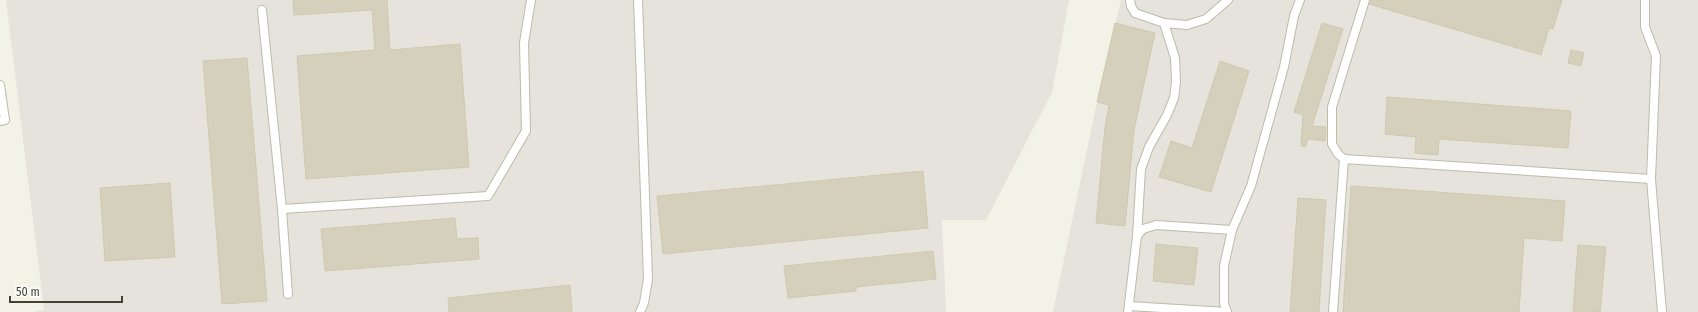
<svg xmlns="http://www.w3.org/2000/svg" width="1698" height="312" font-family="'Fira Sans Condensed',sans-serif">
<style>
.industrial{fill:#e5e3db}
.building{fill:#d4d0bb;stroke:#cfc9af}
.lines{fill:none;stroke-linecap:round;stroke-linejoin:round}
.lane-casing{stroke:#bebba9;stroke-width:10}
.lane{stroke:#fff;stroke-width:8}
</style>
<rect width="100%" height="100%" fill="#f3f2e6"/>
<g class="industrial">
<path d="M6 0H1069L1052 92 986 220H942L946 312H34L44 310Z"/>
<path d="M1121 0H1698V312H1053L1097 102Z"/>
</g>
<g class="building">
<path d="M293 0H387L390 50 460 44 469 167 306 179 297 56 375 50 372 10 294 15Z"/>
<path d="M1370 0H1562L1553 29 1549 28 1541 55 1369 4Z"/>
<path d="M1115 23 1155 33 1134 130 1125 226 1096 223 1105 127 1109 105 1097 102Z"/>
<path d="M1322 23 1343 29 1312 126 1326 127 1325 141 1308 139 1305 147 1301 146 1303 115 1294 112Z"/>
<path d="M1571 50 1584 53 1581 66 1568 63Z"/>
<path d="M247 58 267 301 222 304 203 61Z"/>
<path d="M1220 61 1249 71 1211 192 1159 177 1171 141 1192 148Z"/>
<path d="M1387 97 1571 111 1568 148 1439 139 1438 155 1415 153 1416 137 1385 134Z"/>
<path d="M923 171 928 228 663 254 657 196Z"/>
<path d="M170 183 175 257 105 261 100 188Z"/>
<path d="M1351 186 1565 201 1562 241 1524 238 1519 312H1343Z"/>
<path d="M1298 198 1326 200 1319 312H1290Z"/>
<path d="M455 218 457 239 478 238 479 259 325 271 321 229Z"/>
<path d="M1156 244 1198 248 1194 285 1153 281Z"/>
<path d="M1578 245 1606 247 1600 312H1573Z"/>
<path d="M933 251 936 279 856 287V291L788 298 784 266Z"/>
<path d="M570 285 572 312H449L448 298Z"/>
</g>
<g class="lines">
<defs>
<g id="lane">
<path d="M638 0 648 279 644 303 640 312"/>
<path d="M1130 0 1131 6 1135 13 1164 23 1187 25 1206 19 1228 0"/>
<path d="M1645 0V27L1656 56 1651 179 1662 312"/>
<path d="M262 10 282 209 288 294"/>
<path d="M0 85 5 120 0 121"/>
<path d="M1344 159 1338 154 1332 144V107L1365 0"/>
<path d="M282 209 488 196 526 131 524 43 531 0"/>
<path d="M1137 236 1141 169 1149 147 1167 115 1174 98 1176 82 1175 58 1164 23"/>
<path d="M1129 306 1227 312"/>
<path d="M1128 312 1137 236 1143 229 1156 225 1232 230"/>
<path d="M1227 312 1224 303V266L1232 230 1251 186 1284 67 1294 16 1300 0"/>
<path d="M1333 312 1344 159 1651 179"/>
</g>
</defs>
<use href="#lane" class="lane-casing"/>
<use href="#lane" class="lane"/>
</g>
<path d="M10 296v6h112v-6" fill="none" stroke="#454235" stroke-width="2"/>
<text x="16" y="296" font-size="12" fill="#454235" stroke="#ffffff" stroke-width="3" paint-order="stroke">50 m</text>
</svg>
